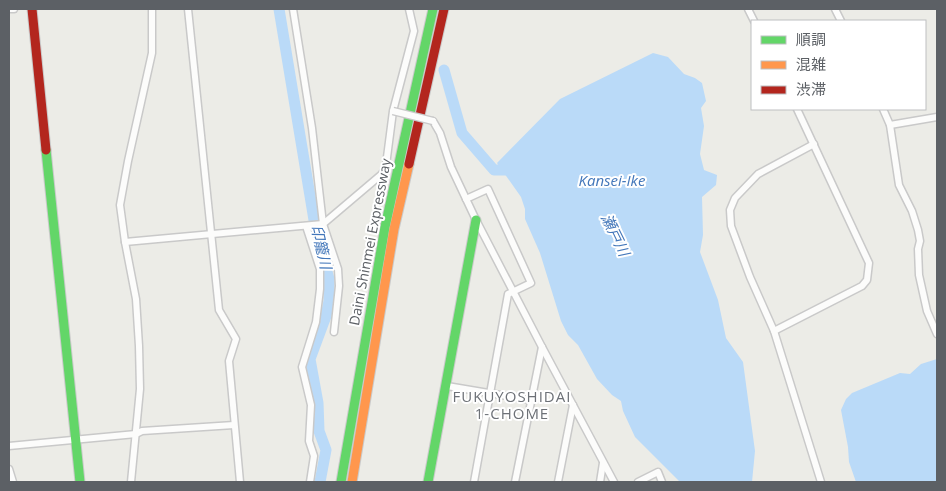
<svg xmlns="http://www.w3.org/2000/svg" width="946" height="491" font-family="'Open Sans','Noto Sans JP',sans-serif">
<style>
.water{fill:#badaf8}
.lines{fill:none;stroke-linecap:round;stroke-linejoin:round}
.river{stroke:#badaf8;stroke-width:11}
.street-casing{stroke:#c9c9c9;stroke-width:9}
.fast-casing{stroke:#cacaca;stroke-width:11}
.slow-casing{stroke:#cacaca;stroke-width:11}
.jam-casing{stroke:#cacaca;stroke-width:11}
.street{stroke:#fcfcfb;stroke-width:6}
.fast{stroke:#63d668;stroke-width:9}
.slow{stroke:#ff974d;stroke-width:9}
.jam{stroke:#b3261e;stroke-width:9}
.street-bridge-casing{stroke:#c9c9c9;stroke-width:9;stroke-linecap:butt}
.street-bridge{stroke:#fcfcfb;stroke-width:6}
.labels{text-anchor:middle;stroke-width:4;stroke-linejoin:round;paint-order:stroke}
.street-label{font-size:14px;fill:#5c6065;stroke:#fff}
.water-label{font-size:15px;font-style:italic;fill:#4377ba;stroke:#fff}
.neighbourhood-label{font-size:15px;letter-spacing:1px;fill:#6d7177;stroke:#fff}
</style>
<rect width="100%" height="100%" fill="#ecece7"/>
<g class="water">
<path d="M653 53 668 57 684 74 695 78 702 83 706 101 701 108 704 126 700 154 704 170 717 175 716 185 702 197 703 235 700 252 718 300 726 338 743 362 755 451 752 482H680L635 437 623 411 621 401 612 395 597 379 578 345 568 335 561 321 540 253 525 219V209L521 197 497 163 560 99Z"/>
<path d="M937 359V482H856L849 462 848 447 841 410 846 399 852 393 900 373 910 374 921 364Z"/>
</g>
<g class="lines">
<g class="river">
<path d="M279 9 316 232 329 279V301L326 316 310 359 318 403 319 431 326 450 320 482"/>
<path d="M444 70 462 133 494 170H518"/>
</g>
<defs>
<g id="street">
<path d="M9 9H14"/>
<path d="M188 9 219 310 236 339 229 361 240 482"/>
<path d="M293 9 312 128 323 224 338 269 339 286 334 332"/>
<path d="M748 9 754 21"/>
<path d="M835 9 841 21"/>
<path d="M883 109 890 125 899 185 912 211 918 230 920 241 918 249 919 275 927 311 937 334"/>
<path d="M433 121 440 133 451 167 476 220 542 347 614 482"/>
<path d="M890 125 937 117"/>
<path d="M814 144 758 174 735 198 730 210 731 226 750 277 774 331 821 482"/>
<path d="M466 199 488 189 531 283 508 294 474 482"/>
<path d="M306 226 320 269V289L316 322 302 367 311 405 309 441 314 456 310 482"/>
<path d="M125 242 323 224 382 174 386 165 393 111 414 31 409 9"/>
<path d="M774 331 862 286 867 280 869 263 797 109"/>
<path d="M447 386 531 400"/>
<path d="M9 446 136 434 142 431 234 425"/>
<path d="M9 469 13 482"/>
<path d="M131 482 140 389 139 346 136 299 125 242 120 205 128 161 152 53V9"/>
<path d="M515 482 542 347"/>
<path d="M558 482 573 405"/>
<path d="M600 482 603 463"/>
<path d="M638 482 658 472 662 482"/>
</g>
<g id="fast">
<path d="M46 150 80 482"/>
<path d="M341 482 385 227 433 9"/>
<path d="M428 482 476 220"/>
</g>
<path id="slow" d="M352 482 394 229 409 164"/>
<g id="jam">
<path d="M32 9 46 150"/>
<path d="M409 164 444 9"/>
</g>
</defs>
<use href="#street" class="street-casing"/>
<use href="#fast" class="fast-casing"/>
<use href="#slow" class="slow-casing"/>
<use href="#jam" class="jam-casing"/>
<use href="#street" class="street"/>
<use href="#fast" class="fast"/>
<use href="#slow" class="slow"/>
<use href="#jam" class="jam"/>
<defs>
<path id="street-bridge" d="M393 111 433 121"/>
</defs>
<use href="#street-bridge" class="street-bridge-casing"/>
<use href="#street-bridge" class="street-bridge"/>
</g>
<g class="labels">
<g class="street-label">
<text transform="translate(370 242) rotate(-79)" y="5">Daini Shinmei Expressway</text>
</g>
<g class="water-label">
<text x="612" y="186">Kansei-Ike</text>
<text transform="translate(615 235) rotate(64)" y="5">瀬戸川</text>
<text transform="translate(321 247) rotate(77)" y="5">印籠川</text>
</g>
<g class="neighbourhood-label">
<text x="512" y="402">FUKUYOSHIDAI<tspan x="512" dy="17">1-CHOME</tspan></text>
</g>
</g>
<rect width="946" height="491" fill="none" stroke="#5c6065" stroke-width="20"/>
<rect x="751" y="20" width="175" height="90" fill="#ffffff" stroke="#bebfc1"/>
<rect x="761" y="36" width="25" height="8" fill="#63d668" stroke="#bebfc1"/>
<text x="796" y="45" font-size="15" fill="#5c6065">順調</text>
<rect x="761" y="61" width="25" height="8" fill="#ff974d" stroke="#bebfc1"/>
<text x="796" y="70" font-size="15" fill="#5c6065">混雑</text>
<rect x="761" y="86" width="25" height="8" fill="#b3261e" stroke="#bebfc1"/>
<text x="796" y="95" font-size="15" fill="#5c6065">渋滞</text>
</svg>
